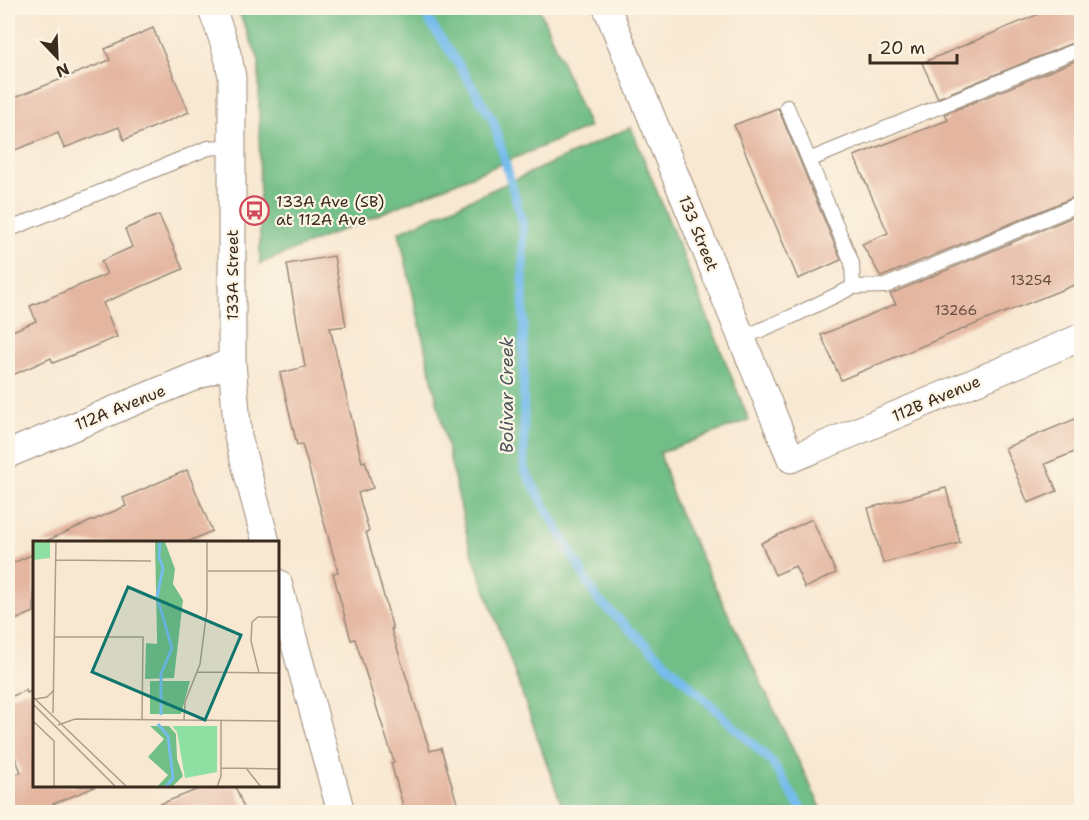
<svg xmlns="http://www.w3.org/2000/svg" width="1089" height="820" font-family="'Shantell Sans',sans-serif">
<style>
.forest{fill:#72be87;stroke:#567452;stroke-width:1.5}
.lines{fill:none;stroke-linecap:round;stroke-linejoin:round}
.stream{stroke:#76bced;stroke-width:9}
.building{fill:#e4b6a0}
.service-casing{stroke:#9a8978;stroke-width:16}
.minor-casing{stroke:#9a8978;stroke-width:29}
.service{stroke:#fff;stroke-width:14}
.minor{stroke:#fff;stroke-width:27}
.labels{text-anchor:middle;stroke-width:4.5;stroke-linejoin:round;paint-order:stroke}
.number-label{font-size:14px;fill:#654d3e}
.poi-label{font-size:16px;fill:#3b2a1e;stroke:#fcf5e5;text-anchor:start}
.street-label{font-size:16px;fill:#3b2a1e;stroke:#fcf5e5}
.water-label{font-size:18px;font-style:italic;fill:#4d565c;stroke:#fcf5e5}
.inset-river{fill:none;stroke:#76bced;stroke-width:3}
.inset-road{fill:none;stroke:#ac9c8a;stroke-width:1.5}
.view{fill:#0f766e;fill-opacity:0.15;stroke:#0f766e;stroke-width:3}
.inset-edge{fill:none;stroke:#3b2a1e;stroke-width:3}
</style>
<rect width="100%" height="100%" fill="#fcf5e5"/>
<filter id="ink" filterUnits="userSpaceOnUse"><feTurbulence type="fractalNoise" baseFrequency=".0167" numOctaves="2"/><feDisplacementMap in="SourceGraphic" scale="12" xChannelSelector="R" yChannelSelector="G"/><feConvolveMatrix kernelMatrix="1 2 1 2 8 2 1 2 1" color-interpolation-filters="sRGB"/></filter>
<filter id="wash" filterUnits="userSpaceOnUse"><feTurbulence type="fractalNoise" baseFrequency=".008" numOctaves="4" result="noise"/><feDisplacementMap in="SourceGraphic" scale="24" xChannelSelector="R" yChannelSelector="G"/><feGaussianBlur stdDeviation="1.35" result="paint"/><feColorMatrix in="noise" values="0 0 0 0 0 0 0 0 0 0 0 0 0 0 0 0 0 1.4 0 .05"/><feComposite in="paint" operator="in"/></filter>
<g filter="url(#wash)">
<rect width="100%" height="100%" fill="#f8e8d2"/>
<g class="forest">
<path d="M237 8H539L589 127 260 264 259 60Z"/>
<path d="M631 127 749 420 660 453 675 503 823 812H564L469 544 399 232Z"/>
</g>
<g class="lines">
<path class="stream" d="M420 8 453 56 493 120 523 224 524 469 597 599 771 761 803 812"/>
</g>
<g id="blocks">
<g class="building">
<path d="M1053 8H1072L1082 32V39L938 98 922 63Z"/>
<path d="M153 28 189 112 124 140 119 127 64 148 58 133 8 153V100L110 60 105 49Z"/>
<path d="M1082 58V194L881 277 862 244 888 233 854 156 948 120 945 114Z"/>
<path d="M778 108 841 260 798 279 734 125Z"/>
<path d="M1082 213V282L953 333 841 380 821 335 896 304 890 294Z"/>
<path d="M159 215 183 269 103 303 117 337 53 363 51 358 8 377V333L36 321 30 306 107 274 101 261 132 247 125 229Z"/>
<path d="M334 256 346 326 330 328 362 462 365 461 373 488 358 493 369 531 366 532 393 629H391L430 751 441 748 460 813H405L391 763 394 762 355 639 351 640 333 573 338 572 302 444 297 445 280 373 305 367 287 264Z"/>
<path d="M1082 416V449L1045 464 1057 491 1028 503 1005 448Z"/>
<path d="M187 470 212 531 185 543H41L126 506 123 498Z"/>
<path d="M946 488 960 543 883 563 868 508Z"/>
<path d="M812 519 836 573 805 588 795 566 775 575 761 543Z"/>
<path d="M34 554V612L8 623V565Z"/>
<path d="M26 690 27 693 34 690V786H95V787L53 804 56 813H8V778L21 772 8 740V698Z"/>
<path d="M207 786H235L246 813H143L142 811Z"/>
</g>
</g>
</g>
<g filter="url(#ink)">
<use href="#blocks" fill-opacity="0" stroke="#9a8978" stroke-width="1.5"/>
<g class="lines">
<defs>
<g id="service">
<path d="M787 107 852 263 853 287"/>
<path d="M809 160 1082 48"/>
<path d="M8 230 208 148 232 146"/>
<path d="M742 338 791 317 853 287 885 286 1082 203"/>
</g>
<g id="minor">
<path d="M211 8C221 31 228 51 232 77V362L238 437 266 542"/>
<path d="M607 8 791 459 1082 337"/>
<path d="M8 454 191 378 232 362"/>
<path d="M278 583 341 812"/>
</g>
</defs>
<use href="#service" class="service-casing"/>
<use href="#minor" class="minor-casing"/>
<use href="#service" class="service"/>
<use href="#minor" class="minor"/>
</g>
</g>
<defs>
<symbol id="bus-ring" viewBox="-11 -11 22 22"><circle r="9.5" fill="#fcf5e5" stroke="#d1495b" stroke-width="1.5"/><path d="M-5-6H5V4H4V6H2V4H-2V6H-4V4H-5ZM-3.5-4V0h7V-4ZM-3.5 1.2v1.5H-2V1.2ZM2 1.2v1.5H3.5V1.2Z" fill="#d1495b"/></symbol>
</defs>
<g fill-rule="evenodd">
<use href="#bus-ring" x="238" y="194" width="33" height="33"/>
</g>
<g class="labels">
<g class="number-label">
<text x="1031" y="285">13254</text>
<text x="956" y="315">13266</text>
</g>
<g class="poi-label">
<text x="276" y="207">133A Ave (SB)<tspan x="276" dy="18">at 112A Ave</tspan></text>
</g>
<g class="street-label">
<text transform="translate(699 233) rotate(68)" y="6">133 Street</text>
<text transform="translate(232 275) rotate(-90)" y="6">133A Street</text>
<text transform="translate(936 398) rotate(-23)" y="6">112B Avenue</text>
<text transform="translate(120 407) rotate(-22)" y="6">112A Avenue</text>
</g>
<g class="water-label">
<text transform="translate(507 395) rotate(-90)" y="6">Bolivar Creek</text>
</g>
</g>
<g transform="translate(33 541)">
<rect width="246" height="246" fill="#f8e8d2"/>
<path d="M0 0H17V17L0 19ZM139 185H184V231L152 237 144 191Z" fill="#8de0a1"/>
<path d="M122 0 132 1 142 28 140 43 150 59 141 137 112 138 113 102 124 103V97ZM117 140H157L148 173H117ZM117 185H136L143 193 144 218 150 235 139 246H124L135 234 115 216 131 198Z" fill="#72be87"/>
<path class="inset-river" d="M127 0 126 16 130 27 124 56 139 107 128 133V174M125 183 135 195 140 237 133 246"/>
<path class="inset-road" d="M23 19 118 20M175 30H246M22 96H110L109 178M164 131 246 132M226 132 218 100 219 81 225 76H246M0 156 94 246M2 158 14 156 21 149M0 163 83 246M20 172 23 0M151 179 152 161 167 123 174 69V0M0 180 21 200V246M25 184 42 178 246 180M188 227 246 228M213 227 228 246M184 246 188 235V180"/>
<path class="view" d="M95 46 208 94 172 179 59 131Z"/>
<rect width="246" height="246" class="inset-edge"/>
</g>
<rect width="1089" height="820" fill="none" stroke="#fcf5e5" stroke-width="30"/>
<g transform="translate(57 57) rotate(157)" stroke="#fcf5e5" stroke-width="4.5" paint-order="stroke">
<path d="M0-4.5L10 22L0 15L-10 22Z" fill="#3b2a1e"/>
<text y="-9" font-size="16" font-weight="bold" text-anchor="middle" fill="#3b2a1e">N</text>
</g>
<path d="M870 54v9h87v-9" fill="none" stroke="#3b2a1e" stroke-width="3"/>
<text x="879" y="54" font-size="18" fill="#3b2a1e" stroke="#fcf5e5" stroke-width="4.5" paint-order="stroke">20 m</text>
</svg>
